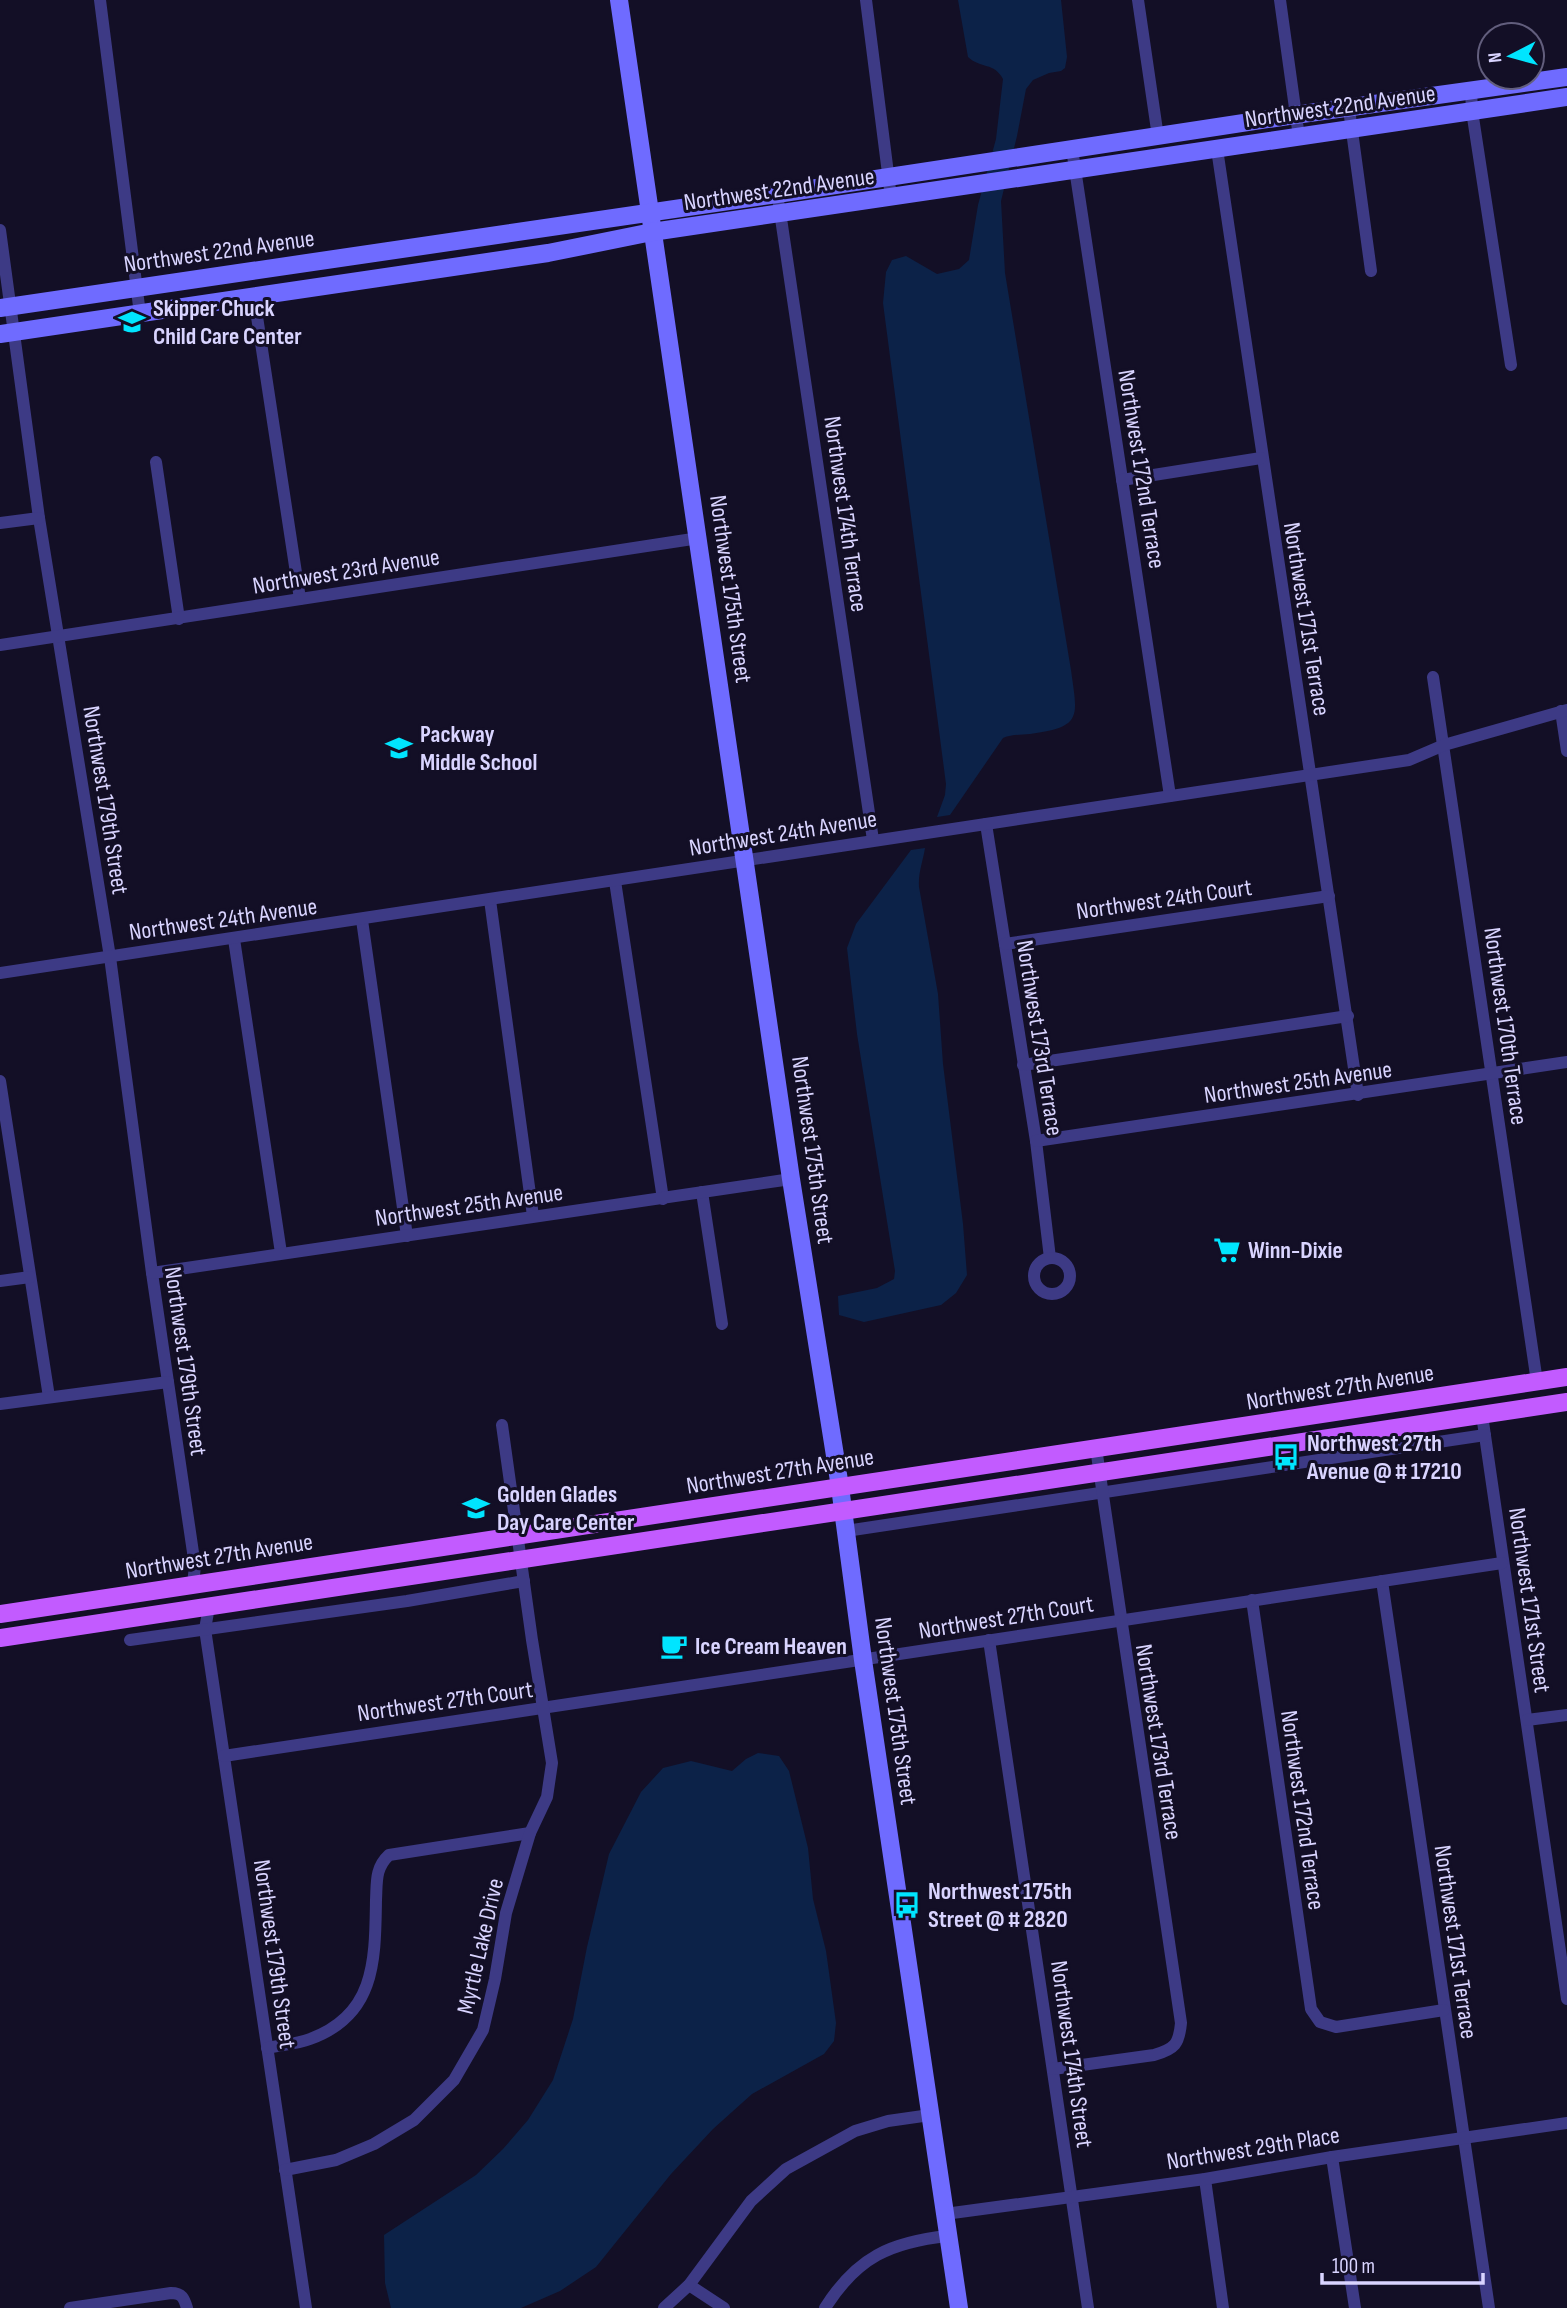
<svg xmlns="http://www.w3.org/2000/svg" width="1567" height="2308" font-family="'Sofia Sans Condensed',sans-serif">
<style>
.water{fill:#0c2248}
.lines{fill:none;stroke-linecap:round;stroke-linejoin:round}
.street{stroke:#3d3a85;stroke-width:12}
.secondary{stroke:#6f6bff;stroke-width:18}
.primary{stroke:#c25bff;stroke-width:18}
.labels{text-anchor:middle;stroke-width:6;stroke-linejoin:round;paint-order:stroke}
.street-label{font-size:24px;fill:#d9d4ff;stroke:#130f26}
.poi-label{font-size:24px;font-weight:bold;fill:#d9d4ff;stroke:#130f26;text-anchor:start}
</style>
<rect width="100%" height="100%" fill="#130f26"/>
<g class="water">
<path d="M958 0H1061L1067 57 1065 68 1061 71 1049 73 1033 80 1026 89 1017 136 1001 201 1005 273 1071 670C1077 716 1084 727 1030 734 1020 735 1012 734 1003 738L950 815 937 817 945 795 946 784 883 303 886 272 892 260 906 256 937 274 959 269 969 260 978 205 996 139 1003 79C994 62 981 69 968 57Z"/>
<path d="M925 848C923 861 918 873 919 887L938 994 943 1064 963 1224 967 1275 956 1293 941 1305 864 1322 839 1315 838 1296 877 1288 894 1279 895 1271 857 1034 847 948 856 924 911 850Z"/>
<path d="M758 1753 779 1756 789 1771 808 1848 813 1899 826 1951 836 2023 834 2041 824 2054 752 2094 713 2129 671 2174 596 2267 560 2291 521 2308H391L385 2283 384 2235 476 2175 503 2149 528 2120 553 2080 573 2019 587 1947 609 1854 641 1792 663 1768 691 1761 732 1771 746 1759Z"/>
</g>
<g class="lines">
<g class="street">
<path d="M100 0 140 314"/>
<path d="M866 0 891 197"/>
<path d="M1138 0 1158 137"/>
<path d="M1280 0 1299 137"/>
<path d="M1471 90 1472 111 1511 365"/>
<path d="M1349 109 1371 271"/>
<path d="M1072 149 1170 796"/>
<path d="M1217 149 1358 1095"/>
<path d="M779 205 873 840"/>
<path d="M0 230 39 518 110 957 152 1273 195 1566 193 1584"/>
<path d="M254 297 300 599"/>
<path d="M156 462 179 619"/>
<path d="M1122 480 1261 458"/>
<path d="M0 523 39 518"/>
<path d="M0 645 699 538"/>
<path d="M1433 677 1537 1382"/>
<path d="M1561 711 1567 751"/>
<path d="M986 824 1036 1141 1050 1258"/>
<path d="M615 881 663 1199"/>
<path d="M490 900 533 1216"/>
<path d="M362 920 407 1236"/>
<path d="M234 939 281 1253"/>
<path d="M1005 944 1329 896"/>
<path d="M0 973 1409 760 1444 745 1567 710"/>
<path d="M1023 1065 1348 1016"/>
<path d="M0 1081 49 1397"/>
<path d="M1036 1141 1567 1062"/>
<path d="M702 1192 722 1324"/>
<circle cx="1052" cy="1276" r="18"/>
<path d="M152 1273 791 1179"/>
<path d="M0 1281 30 1277"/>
<path d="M0 1404 168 1382"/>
<path d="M1482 1415 1567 1999"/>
<path d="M846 1531 1485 1435"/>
<path d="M1382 1581 1489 2308"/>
<path d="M1252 1600 1311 2009 1320 2022 1336 2027 1444 2010"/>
<path d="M209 1607 205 1629 306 2308"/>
<path d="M130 1640 407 1601 524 1581"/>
<path d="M989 1640 1088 2308"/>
<path d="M1527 1720 1567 1715"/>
<path d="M224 1756 1502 1563"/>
<path d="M267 2048C281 2045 297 2044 310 2039 376 2015 375 1960 376 1900 377 1882 375 1868 389 1855L530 1833"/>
<path d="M1053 2069 1154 2055C1175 2049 1179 2044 1181 2023L1096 1448"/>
<path d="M1332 2157 1355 2308"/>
<path d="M285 2170 336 2160 374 2144 414 2120 454 2080 483 2030 495 1979 506 1913 530 1833 547 1797 552 1763 532 1640 502 1425"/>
<path d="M1205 2179 1223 2308"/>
<path d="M945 2214 1205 2179 1332 2157 1567 2123"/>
<path d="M689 2285 724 2308"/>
<path d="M70 2308 171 2293C182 2293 184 2298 187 2308"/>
<path d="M664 2308 689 2285 751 2201 786 2169 855 2131 888 2121 930 2115"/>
<path d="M825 2308C857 2257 891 2242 948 2236"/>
</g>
<g class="secondary">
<path d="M619 0 791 1179 840 1487 863 1660 959 2308"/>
<path d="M0 308 777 194 1295 115 1567 77"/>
<path d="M0 334 548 253 652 232 1567 97"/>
</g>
<g class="primary">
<path d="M0 1614 1567 1377"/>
<path d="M0 1638 1567 1402"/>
</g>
</g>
<defs>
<symbol id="school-bare" viewBox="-9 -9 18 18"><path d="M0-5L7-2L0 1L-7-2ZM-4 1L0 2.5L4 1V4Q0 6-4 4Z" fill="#00e5ff" stroke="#130f26" stroke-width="2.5" paint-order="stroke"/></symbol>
<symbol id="supermarket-bare" viewBox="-9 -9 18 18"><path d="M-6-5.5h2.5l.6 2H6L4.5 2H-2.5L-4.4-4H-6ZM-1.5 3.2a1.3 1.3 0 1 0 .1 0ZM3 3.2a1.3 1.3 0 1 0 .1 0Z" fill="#00e5ff" stroke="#130f26" stroke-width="2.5" paint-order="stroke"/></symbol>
<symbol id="bus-bare" viewBox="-9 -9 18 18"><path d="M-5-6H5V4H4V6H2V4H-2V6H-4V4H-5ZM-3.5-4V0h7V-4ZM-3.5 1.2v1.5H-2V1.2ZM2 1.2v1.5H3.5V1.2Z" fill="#00e5ff" stroke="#130f26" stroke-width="2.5" paint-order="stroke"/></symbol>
<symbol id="cafe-bare" viewBox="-9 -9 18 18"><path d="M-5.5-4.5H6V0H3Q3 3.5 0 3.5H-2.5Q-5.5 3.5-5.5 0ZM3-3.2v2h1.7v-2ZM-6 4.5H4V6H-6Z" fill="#00e5ff" stroke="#130f26" stroke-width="2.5" paint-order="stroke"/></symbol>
</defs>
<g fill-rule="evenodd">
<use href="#school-bare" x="113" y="303" width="38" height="38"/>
<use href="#school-bare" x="380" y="729" width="38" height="38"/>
<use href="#supermarket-bare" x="1208" y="1231" width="38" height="38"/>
<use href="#bus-bare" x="1267" y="1438" width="38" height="38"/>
<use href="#school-bare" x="457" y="1489" width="38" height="38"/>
<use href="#cafe-bare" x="655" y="1627" width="38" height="38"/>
<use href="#bus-bare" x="888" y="1886" width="38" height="38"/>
</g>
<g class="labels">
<g class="street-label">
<text transform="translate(1340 106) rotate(-8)" y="8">Northwest 22nd Avenue</text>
<text transform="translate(779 189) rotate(-8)" y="8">Northwest 22nd Avenue</text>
<text transform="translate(219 251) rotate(-8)" y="8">Northwest 22nd Avenue</text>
<text transform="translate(1142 469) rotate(81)" y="8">Northwest 172nd Terrace</text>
<text transform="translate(846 514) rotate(82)" y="8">Northwest 174th Terrace</text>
<text transform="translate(346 571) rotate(-9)" y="8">Northwest 23rd Avenue</text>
<text transform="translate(731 589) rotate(82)" y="8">Northwest 175th Street</text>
<text transform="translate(1307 619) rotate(81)" y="8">Northwest 171st Terrace</text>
<text transform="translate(106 800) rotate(81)" y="8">Northwest 179th Street</text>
<text transform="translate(783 833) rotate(-9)" y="8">Northwest 24th Avenue</text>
<text transform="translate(1164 899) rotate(-8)" y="8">Northwest 24th Court</text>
<text transform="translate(223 919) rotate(-8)" y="8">Northwest 24th Avenue</text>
<text transform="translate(1506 1026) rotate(82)" y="8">Northwest 170th Terrace</text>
<text transform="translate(1040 1038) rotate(81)" y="8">Northwest 173rd Terrace</text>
<text transform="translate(1298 1082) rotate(-8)" y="8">Northwest 25th Avenue</text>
<text transform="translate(813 1150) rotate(82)" y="8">Northwest 175th Street</text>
<text transform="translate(469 1205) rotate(-8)" y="8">Northwest 25th Avenue</text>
<text transform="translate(186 1361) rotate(82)" y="8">Northwest 179th Street</text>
<text transform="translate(1340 1387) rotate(-9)" y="8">Northwest 27th Avenue</text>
<text transform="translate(780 1471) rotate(-9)" y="8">Northwest 27th Avenue</text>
<text transform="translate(219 1556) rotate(-9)" y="8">Northwest 27th Avenue</text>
<text transform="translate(1530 1600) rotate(82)" y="8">Northwest 171st Street</text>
<text transform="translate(1006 1617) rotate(-9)" y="8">Northwest 27th Court</text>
<text transform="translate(445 1701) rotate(-8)" y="8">Northwest 27th Court</text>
<text transform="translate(896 1711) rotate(82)" y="8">Northwest 175th Street</text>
<text transform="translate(1159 1742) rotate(81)" y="8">Northwest 173rd Terrace</text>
<text transform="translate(1303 1810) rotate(82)" y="8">Northwest 172nd Terrace</text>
<text transform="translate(1456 1942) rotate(82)" y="8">Northwest 171st Terrace</text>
<text transform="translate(480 1946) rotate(-77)" y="8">Myrtle Lake Drive</text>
<text transform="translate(275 1954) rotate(82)" y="8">Northwest 179th Street</text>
<text transform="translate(1072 2054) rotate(82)" y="8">Northwest 174th Street</text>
<text transform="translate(1253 2148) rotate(-9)" y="8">Northwest 29th Place</text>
</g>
<g class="poi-label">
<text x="153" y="316">Skipper Chuck<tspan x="153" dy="28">Child Care Center</tspan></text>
<text x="420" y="742">Packway<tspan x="420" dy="28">Middle School</tspan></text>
<text x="1248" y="1258">Winn-Dixie</text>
<text x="1307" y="1451">Northwest 27th<tspan x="1307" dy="28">Avenue @ # 17210</tspan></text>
<text x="497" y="1502">Golden Glades<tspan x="497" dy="28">Day Care Center</tspan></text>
<text x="695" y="1654">Ice Cream Heaven</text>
<text x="928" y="1899">Northwest 175th<tspan x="928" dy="28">Street @ # 2820</tspan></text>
</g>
</g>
<g transform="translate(1511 56) rotate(264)"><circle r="33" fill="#130f26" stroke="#625e7d" stroke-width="2"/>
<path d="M0-5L12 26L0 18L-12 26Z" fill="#00e5ff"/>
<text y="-10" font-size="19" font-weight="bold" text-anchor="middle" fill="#d9d4ff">N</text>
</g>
<path d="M1322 2273v10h161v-10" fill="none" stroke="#d9d4ff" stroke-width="3.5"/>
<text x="1332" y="2273" font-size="21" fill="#d9d4ff" stroke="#130f26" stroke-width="5" paint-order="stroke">100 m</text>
</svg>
